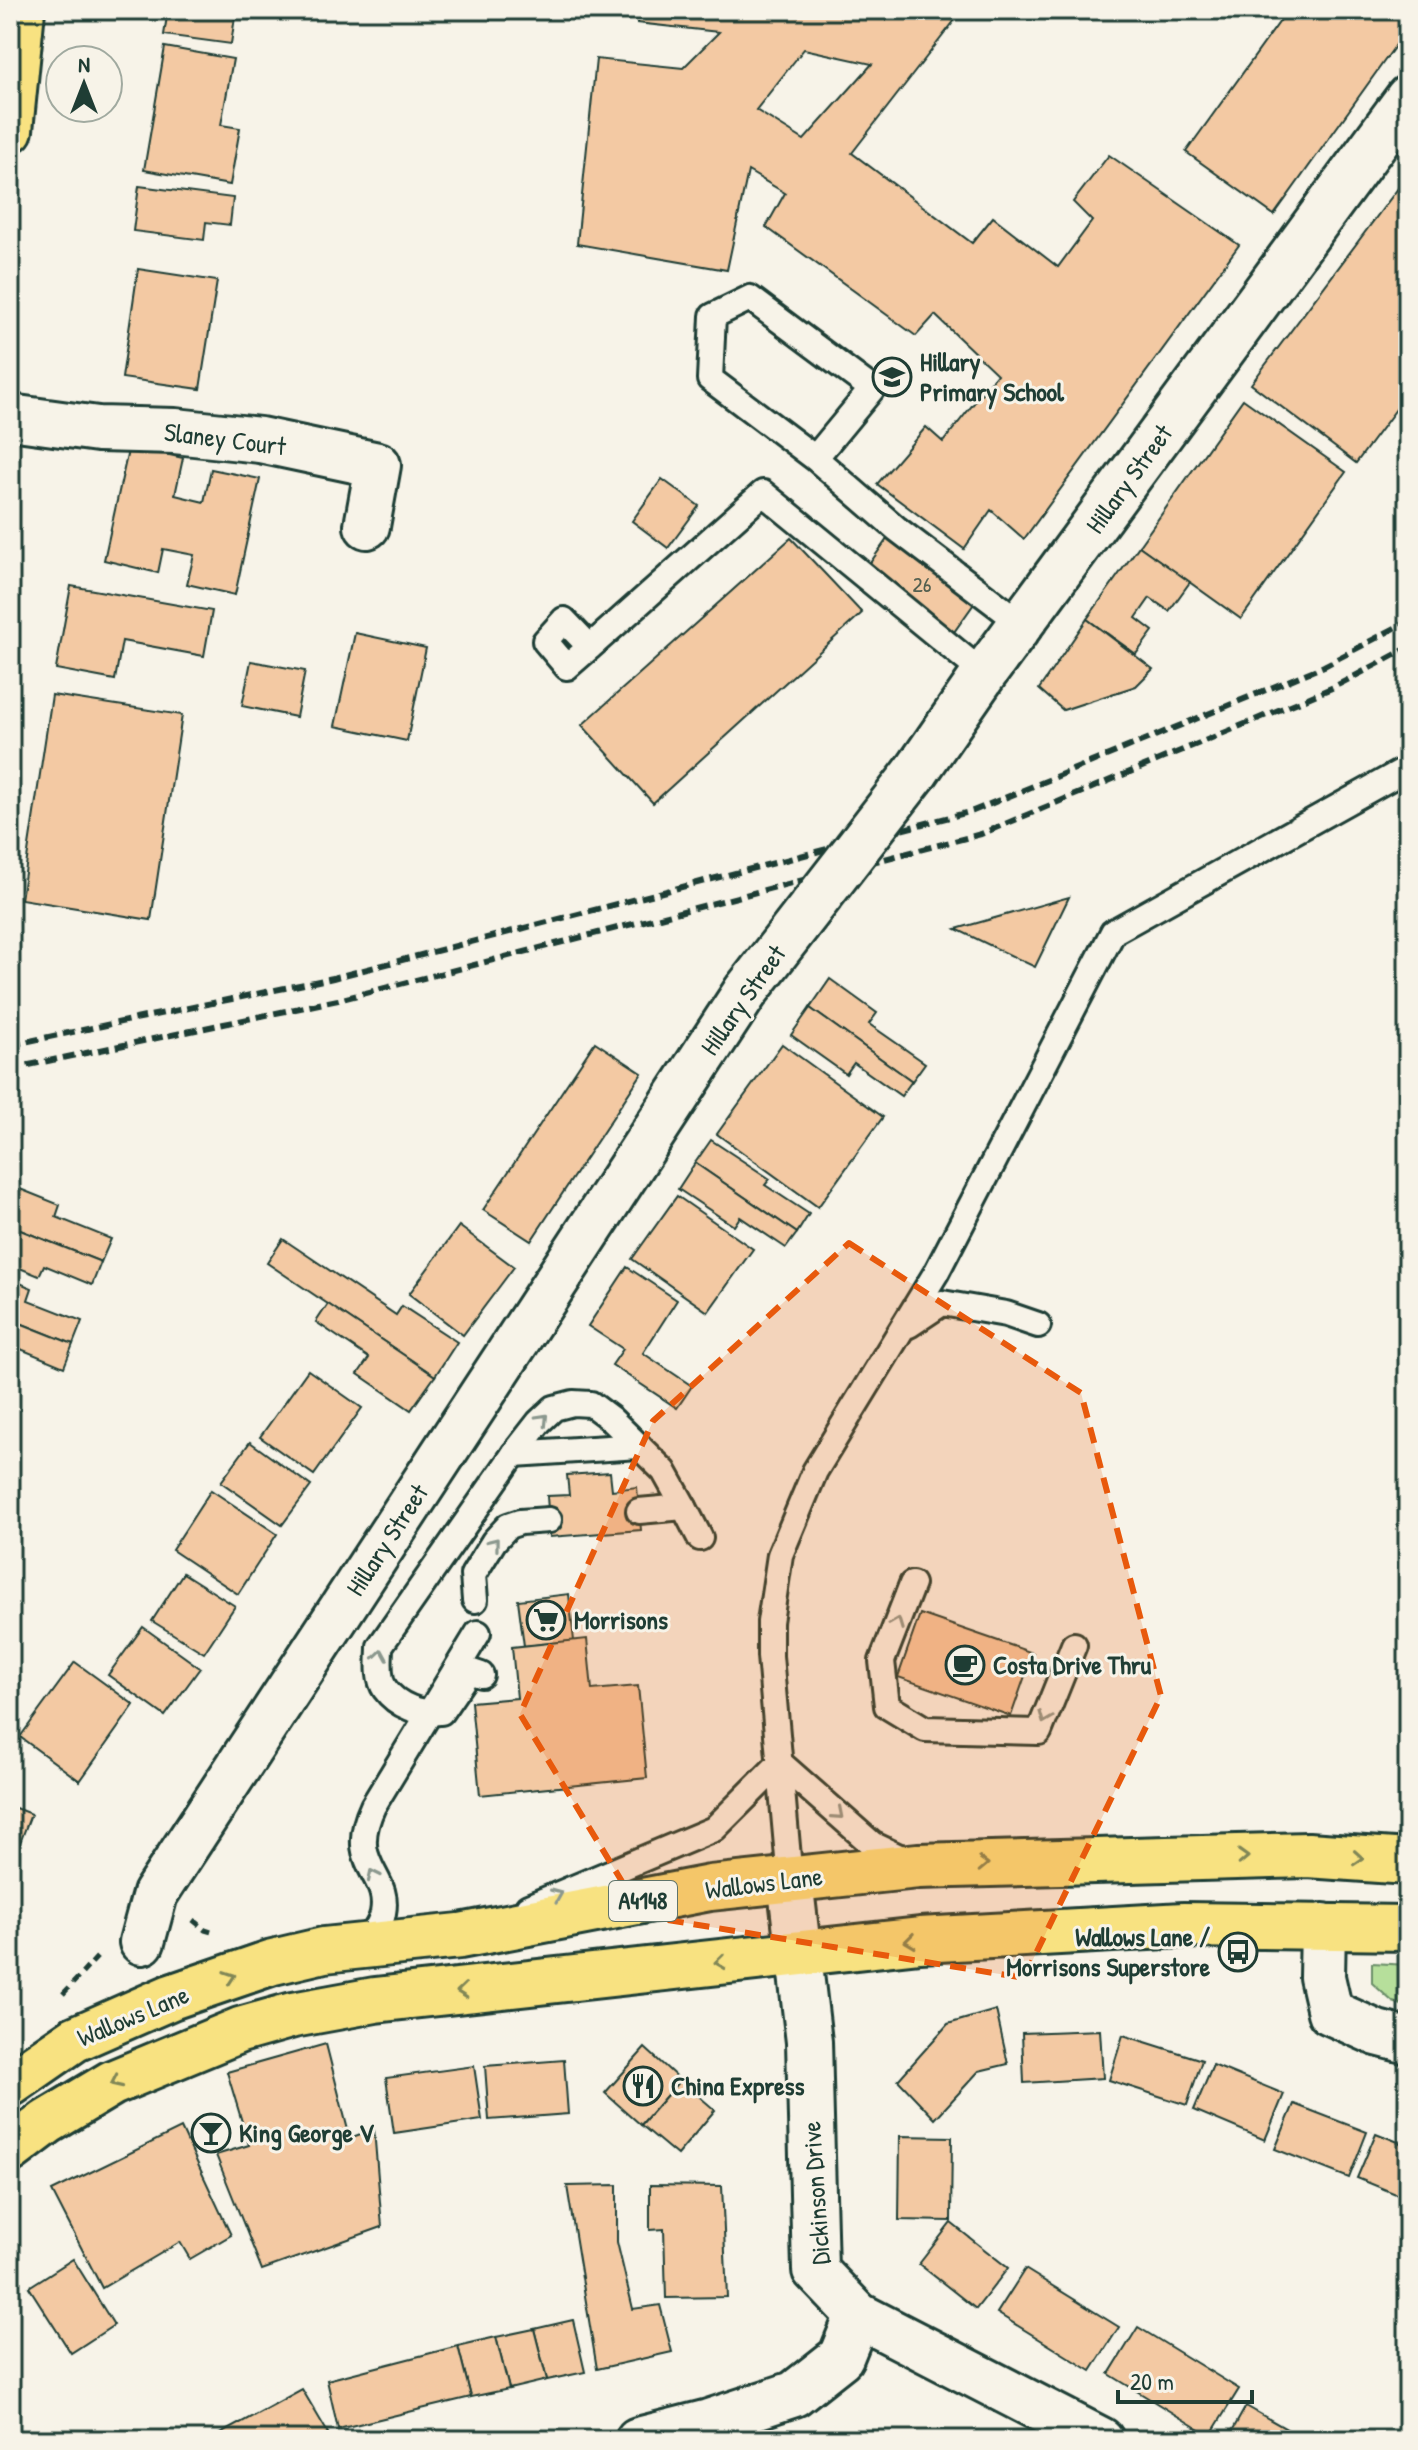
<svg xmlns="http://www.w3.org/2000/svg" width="1418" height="2450" font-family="'Patrick Hand',sans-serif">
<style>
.green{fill:#b6df9b;stroke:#6a8e68;stroke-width:2}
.building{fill:#f3c9a3;stroke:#1f3d34;stroke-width:2;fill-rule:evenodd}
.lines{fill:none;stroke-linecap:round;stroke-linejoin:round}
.service-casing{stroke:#1f3d34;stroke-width:30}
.minor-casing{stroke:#1f3d34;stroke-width:50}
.trunk-casing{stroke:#1f3d34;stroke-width:50}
.path{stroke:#1f3d34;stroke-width:5;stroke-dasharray:8 6;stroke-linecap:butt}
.service{stroke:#f7f3e8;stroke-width:24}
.minor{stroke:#f7f3e8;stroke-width:44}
.trunk{stroke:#f8e281;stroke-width:44}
.rail{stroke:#1f3d34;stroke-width:6;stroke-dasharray:12 6;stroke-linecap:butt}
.minor-bridge-casing{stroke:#1f3d34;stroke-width:50;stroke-linecap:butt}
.minor-bridge{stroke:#f7f3e8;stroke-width:44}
.oneway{stroke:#8b988e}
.oneway2{stroke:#818757}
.marked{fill:#e8590c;fill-opacity:0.2;stroke:#e8590c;stroke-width:6;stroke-dasharray:16 10;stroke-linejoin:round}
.labels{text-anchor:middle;stroke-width:6;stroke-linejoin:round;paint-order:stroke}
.number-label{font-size:22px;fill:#546050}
.shield{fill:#f7f3e8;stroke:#60746a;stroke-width:2}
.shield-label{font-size:24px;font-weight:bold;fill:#1f3d34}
.poi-label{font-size:26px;font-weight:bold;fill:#1f3d34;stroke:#f7f3e8;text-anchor:start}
.street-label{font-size:26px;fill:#1f3d34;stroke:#f7f3e8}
</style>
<rect width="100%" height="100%" fill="#f7f3e8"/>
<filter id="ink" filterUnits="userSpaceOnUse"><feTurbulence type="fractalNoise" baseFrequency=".0125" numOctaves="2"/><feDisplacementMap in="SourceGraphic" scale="16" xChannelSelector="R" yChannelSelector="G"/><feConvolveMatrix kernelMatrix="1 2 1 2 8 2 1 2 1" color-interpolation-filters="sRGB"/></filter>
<g filter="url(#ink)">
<path class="green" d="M1372 1963 1408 1965V2007L1393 2002 1372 1983Z"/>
<g class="building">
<path d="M168 10H236L231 44 164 35Z"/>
<path d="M639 10H900L955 20 852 153 972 243 993 217 1058 267 1092 221 1073 202 1109 155 1239 245 1024 539 991 510 964 549 877 484 926 427 943 442 997 374 935 315 916 336 766 227 785 193 748 171 727 270 577 244 596 59 683 68 719 32 637 23ZM804 49 872 64 804 140 756 110Z"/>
<path d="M1288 10H1408V28L1274 215 1186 152Z"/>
<path d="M165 47 233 59 221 125 240 128 230 185 144 170Z"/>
<path d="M1408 175V393L1356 463 1251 384Z"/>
<path d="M139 186 233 198 230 225 206 222 204 240 133 231Z"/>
<path d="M138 269 217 281 200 389 122 378Z"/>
<path d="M1243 399 1346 472 1241 619 1139 546Z"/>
<path d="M129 446 183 458 175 495 204 502 211 469 260 479 235 595 187 584 194 555 163 549 158 573 104 560Z"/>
<path d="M662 479 699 506 668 548 632 521Z"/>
<path d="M890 535 978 598 954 632 865 570Z"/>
<path d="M791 538 862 613 653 803 582 725Z"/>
<path d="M1139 546 1190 582 1169 611 1150 598 1136 618 1153 631 1136 654 1087 619Z"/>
<path d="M71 586 212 611 204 656 122 641 115 680 56 669Z"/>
<path d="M1087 619 1153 669 1136 686 1063 710 1039 689Z"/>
<path d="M355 633 426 648 407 741 335 726Z"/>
<path d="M251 661 305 671 296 717 242 706Z"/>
<path d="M52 695 182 715 151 920 21 899Z"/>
<path d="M1069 897 1035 967 956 929Z"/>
<path d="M830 979 877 1013 869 1024 925 1063 912 1081 810 1008Z"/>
<path d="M810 1008 912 1081 901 1096 854 1063 846 1074 791 1035Z"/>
<path d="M595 1042 642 1073 531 1241 483 1210Z"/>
<path d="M782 1044 883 1117 818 1207 717 1134Z"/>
<path d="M711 1140 770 1179 765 1185 809 1214 797 1233 695 1163Z"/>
<path d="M695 1163 797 1233 786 1248 740 1217 734 1226 678 1189Z"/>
<path d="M10 1185 60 1205 56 1217 111 1239 101 1262 10 1226Z"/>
<path d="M677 1196 753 1249 708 1312 632 1259Z"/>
<path d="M10 1226 101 1262 92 1285 44 1265 39 1276 10 1264Z"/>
<path d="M459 1226 514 1267 463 1335 409 1294Z"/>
<path d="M283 1239 396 1315 402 1306 457 1342 435 1376 267 1263Z"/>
<path d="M627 1267 677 1300 643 1353 692 1386 677 1408 612 1365 623 1349 588 1326Z"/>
<path d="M10 1279 32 1288 28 1300 82 1321 73 1344 10 1319Z"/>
<path d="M328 1304 435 1376 411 1410 358 1374 369 1358 316 1322Z"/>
<path d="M10 1319 73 1344 64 1367 16 1347 10 1358Z"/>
<path d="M308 1370 362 1408 314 1475 260 1437Z"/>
<path d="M250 1442 311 1486 282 1525 221 1482Z"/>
<path d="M610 1472 612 1490 637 1487 641 1530 550 1537 547 1496 569 1495 567 1475Z"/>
<path d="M211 1490 277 1534 238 1594 172 1550Z"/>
<path d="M183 1573 235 1606 204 1653 152 1621Z"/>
<path d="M569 1594 574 1641 524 1646 518 1600Z"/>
<path d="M920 1614 1033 1653 1011 1716 898 1677Z"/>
<path d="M143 1627 200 1668 165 1716 108 1675Z"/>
<path d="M587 1639 592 1690 638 1686 647 1778 480 1795 471 1702 517 1698 512 1647Z"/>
<path d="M75 1662 134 1705 80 1781 20 1737Z"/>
<path d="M10 1806 31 1814 10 1869Z"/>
<path d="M996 2010 1008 2064 979 2071 935 2119 898 2080 948 2024Z"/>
<path d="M1100 2030 1103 2078 1024 2083 1022 2033Z"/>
<path d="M1123 2035 1202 2060 1187 2105 1109 2080Z"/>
<path d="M326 2044 350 2138 374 2129 382 2227 262 2270 216 2155 249 2145 227 2072Z"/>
<path d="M645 2048 680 2080 641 2125 605 2093Z"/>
<path d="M564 2060 568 2114 489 2120 485 2066Z"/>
<path d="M1213 2065 1284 2094 1265 2140 1194 2110Z"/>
<path d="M474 2066 482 2120 394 2133 386 2078Z"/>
<path d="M680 2080 715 2110 677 2155 641 2125Z"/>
<path d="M1294 2104 1367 2132 1349 2178 1275 2149Z"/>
<path d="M181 2128 231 2235 190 2259 180 2242 102 2288 52 2191Z"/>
<path d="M1376 2133 1408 2146V2199L1357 2178Z"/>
<path d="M900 2136 952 2137 951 2221 899 2220Z"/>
<path d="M617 2185V2242L633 2309 660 2305 672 2352 597 2369 567 2186Z"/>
<path d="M650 2185 722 2186 727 2297 666 2298 664 2229 650 2230Z"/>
<path d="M951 2223 1008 2268 976 2309 919 2264Z"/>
<path d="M73 2259 114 2325 71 2353 29 2287Z"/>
<path d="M1025 2269 1119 2327 1091 2371 997 2313Z"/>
<path d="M10 2280 20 2294 10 2302Z"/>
<path d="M573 2320 585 2372 547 2380 534 2329Z"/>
<path d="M1138 2327 1239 2389 1210 2436 1109 2374Z"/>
<path d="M534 2329 547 2380 509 2389 496 2337Z"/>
<path d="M496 2337 509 2389 471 2397 458 2346Z"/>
<path d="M458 2346 471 2397 338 2429 327 2380Z"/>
<path d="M302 2389 328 2433 315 2440H209Z"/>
<path d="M1246 2406 1306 2440H1227Z"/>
</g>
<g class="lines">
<defs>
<g id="service">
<path d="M815 458 872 389 750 298 713 316 710 379 815 458 897 529 1022 624"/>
<path d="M590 647 564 620 545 641 567 667 590 647 763 493 984 674"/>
<path d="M909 1325 942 1303 1006 1314 1038 1325"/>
<path d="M514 1454 639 1446"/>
<path d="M639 1511 684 1507 700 1538"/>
<path d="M912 1584 882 1661 887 1706 925 1729 1039 1732 1074 1645"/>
<path d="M475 1600 473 1575 494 1541 508 1526 520 1522 549 1520"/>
<path d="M481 1675 469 1671 441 1712C422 1715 397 1706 385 1689 377 1678 380 1659 380 1646L514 1454 539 1422 554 1408 573 1403 591 1404 611 1419 664 1471 684 1507"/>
<path d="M790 1880 770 1656V1622L780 1555 815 1471 936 1273 1113 932 1408 768"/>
<path d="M528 1907 714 1829 780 1763 872 1844 910 1862"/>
<path d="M365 1946C371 1936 381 1925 383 1913 391 1873 345 1866 373 1806L478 1633"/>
</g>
<g id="minor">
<path d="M10 417 98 429 175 431 260 440 378 465 367 526"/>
<path d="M916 772 984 674 1408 98"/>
<path d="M790 1880 809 2042 815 2270 858 2315 1101 2440"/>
<path d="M1323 1926 1322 1977 1330 2012 1377 2033 1408 2041"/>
<path d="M142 1942 155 1894 746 991"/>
<path d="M638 2440 709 2422 794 2394 841 2357 858 2315"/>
</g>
<g id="trunk">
<path d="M10 130 22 10"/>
<path d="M10 2084 75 2039 171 1997 273 1962 324 1950 460 1936 710 1888 918 1866 1308 1855 1408 1862"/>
<path d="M10 2150 47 2122 112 2083 240 2030 293 2015 375 2000 920 1940 1184 1925 1408 1928"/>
</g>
</defs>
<use href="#service" class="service-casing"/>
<use href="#minor" class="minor-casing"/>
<use href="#trunk" class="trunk-casing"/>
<g class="path">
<path d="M193 1920 205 1930 215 1933"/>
<path d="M63 1994 100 1954"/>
</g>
<use href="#service" class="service"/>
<use href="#minor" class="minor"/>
<use href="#trunk" class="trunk"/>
<g class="rail">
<path d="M10 1045 333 978 973 811 1324 666 1408 621"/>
<path d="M10 1069 338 1000 981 834 1334 687 1408 648"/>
</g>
<defs>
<path id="minor-bridge" d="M746 991 916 772"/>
</defs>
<use href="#minor-bridge" class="minor-bridge-casing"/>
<use href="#minor-bridge" class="minor-bridge"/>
</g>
<defs><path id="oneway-chevron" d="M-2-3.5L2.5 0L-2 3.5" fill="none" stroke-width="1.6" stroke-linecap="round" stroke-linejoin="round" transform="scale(2)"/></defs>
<g class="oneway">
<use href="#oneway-chevron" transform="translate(543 1419) rotate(-46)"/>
<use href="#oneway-chevron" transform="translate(494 1543) rotate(-51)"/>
<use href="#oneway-chevron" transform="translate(897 1623) rotate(-69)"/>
<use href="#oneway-chevron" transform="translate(381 1655) rotate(-81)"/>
<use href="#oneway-chevron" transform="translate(1045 1718) rotate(112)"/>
<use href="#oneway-chevron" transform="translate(838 1814) rotate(41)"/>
<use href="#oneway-chevron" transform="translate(373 1875) rotate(-116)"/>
<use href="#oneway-chevron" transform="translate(557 1895) rotate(-23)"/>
</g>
<g class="oneway2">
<use href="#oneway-chevron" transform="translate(1243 1857) rotate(-2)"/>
<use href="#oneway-chevron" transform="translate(1358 1858) rotate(4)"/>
<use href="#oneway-chevron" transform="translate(983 1864) rotate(-2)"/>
<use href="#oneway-chevron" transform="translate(910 1941) rotate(173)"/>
<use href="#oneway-chevron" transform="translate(720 1962) rotate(173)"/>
<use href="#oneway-chevron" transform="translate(230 1977) rotate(-19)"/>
<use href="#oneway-chevron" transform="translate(462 1991) rotate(174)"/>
<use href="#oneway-chevron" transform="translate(116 2082) rotate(155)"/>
</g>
</g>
<path class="marked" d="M849 1243 1081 1393 1161 1696 1024 1978 643 1916 520 1714 653 1421Z"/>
<defs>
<symbol id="school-ring" viewBox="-11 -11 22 22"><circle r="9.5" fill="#f7f3e8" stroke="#1f3d34" stroke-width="1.5"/><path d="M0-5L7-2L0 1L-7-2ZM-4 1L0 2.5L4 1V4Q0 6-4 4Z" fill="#1f3d34"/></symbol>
<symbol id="supermarket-ring" viewBox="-11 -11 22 22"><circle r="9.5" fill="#f7f3e8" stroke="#1f3d34" stroke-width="1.5"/><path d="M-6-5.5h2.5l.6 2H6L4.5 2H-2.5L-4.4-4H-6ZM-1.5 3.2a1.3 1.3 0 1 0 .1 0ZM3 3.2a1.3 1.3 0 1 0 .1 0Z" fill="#1f3d34"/></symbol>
<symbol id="cafe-ring" viewBox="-11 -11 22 22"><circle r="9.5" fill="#f7f3e8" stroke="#1f3d34" stroke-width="1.5"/><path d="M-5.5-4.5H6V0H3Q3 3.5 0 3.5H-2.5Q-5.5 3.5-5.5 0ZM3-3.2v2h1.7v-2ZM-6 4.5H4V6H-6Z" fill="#1f3d34"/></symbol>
<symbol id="bus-ring" viewBox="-11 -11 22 22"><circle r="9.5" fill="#f7f3e8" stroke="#1f3d34" stroke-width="1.5"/><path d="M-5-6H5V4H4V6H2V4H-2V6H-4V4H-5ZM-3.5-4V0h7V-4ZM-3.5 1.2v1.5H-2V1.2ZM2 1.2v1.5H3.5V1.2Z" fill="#1f3d34"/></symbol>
<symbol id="restaurant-ring" viewBox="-11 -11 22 22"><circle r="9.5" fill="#f7f3e8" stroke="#1f3d34" stroke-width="1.5"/><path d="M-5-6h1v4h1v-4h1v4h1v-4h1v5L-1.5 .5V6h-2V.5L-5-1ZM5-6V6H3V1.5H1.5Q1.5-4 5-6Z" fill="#1f3d34"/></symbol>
<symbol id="bar-ring" viewBox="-11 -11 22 22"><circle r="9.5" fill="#f7f3e8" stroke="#1f3d34" stroke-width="1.5"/><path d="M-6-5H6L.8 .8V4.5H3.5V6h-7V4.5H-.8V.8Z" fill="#1f3d34"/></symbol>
</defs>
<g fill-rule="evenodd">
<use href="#school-ring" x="870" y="355" width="44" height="44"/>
<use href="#supermarket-ring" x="524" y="1598" width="44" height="44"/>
<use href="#cafe-ring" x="943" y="1643" width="44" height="44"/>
<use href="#bus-ring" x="1216" y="1930" width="44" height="44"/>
<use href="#restaurant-ring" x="621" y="2064" width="44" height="44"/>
<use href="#bar-ring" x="189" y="2111" width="44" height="44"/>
</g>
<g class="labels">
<g class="number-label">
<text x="922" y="592">26</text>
</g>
<rect class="shield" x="609" y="1881" width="68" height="40" rx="6"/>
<g class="shield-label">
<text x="643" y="1909">A4148</text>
</g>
<g class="poi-label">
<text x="920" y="371">Hillary<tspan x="920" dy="30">Primary School</tspan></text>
<text x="574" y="1629">Morrisons</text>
<text x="993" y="1674">Costa Drive Thru</text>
<text x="1210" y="1946" text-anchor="end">Wallows Lane /<tspan x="1210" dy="30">Morrisons Superstore</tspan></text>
<text x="671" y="2095">China Express</text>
<text x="239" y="2142">King George V</text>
</g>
<g class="street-label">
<text transform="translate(225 439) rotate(7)" y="9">Slaney Court</text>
<text transform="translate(1129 479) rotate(-54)" y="9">Hillary Street</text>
<text transform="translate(743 1000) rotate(-55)" y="9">Hillary Street</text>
<text transform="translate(387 1540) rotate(-57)" y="9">Hillary Street</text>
<text transform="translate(764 1883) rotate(-7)" y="9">Wallows Lane</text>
<text transform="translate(133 2016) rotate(-23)" y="9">Wallows Lane</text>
<text transform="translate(816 2193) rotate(-94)" y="9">Dickinson Drive</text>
</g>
</g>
<rect width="1418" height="2450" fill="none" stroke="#f7f3e8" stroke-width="40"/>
<rect x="20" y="20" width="1378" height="2410" fill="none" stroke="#1f3d34" stroke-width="3" filter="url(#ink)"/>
<g transform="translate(84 84)"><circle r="38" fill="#f7f3e8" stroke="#a1aaa0" stroke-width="2"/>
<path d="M0-6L14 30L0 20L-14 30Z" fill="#1f3d34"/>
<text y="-12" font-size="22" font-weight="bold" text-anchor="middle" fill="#1f3d34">N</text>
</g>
<path d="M1118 2390v12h134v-12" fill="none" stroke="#1f3d34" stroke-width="4"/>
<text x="1130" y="2390" font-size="24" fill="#1f3d34" stroke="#f7f3e8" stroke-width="6" paint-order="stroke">20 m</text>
</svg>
